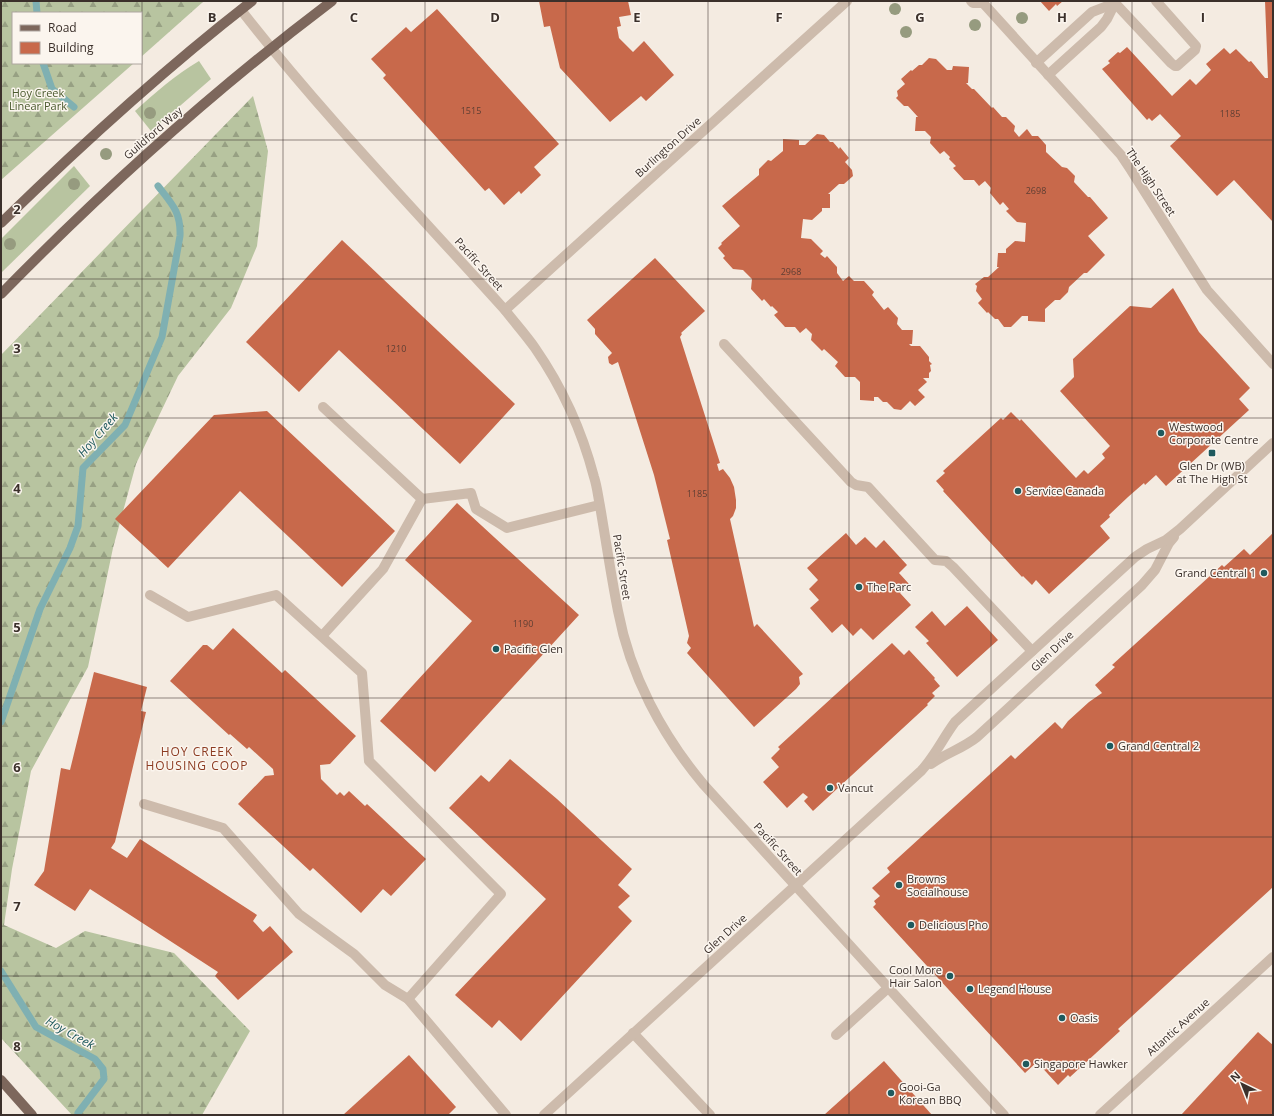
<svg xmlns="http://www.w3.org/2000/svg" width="1274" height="1116" font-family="'Open Sans',sans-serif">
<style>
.grass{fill:#b8c4a0}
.forest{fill:url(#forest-firs)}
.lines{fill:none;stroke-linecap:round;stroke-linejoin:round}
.stream{stroke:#7fb0b2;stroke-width:7}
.building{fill:#c8694b}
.minor{stroke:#cdbbac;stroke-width:10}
.major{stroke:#7d675c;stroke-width:10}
.tree{fill:#969b7f}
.grid{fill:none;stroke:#3b302b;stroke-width:1;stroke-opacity:0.55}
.poi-dot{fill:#1f5a5e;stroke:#fbf5ee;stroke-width:1.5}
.labels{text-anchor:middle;stroke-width:3;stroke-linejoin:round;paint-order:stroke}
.number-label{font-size:9px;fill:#5e3e33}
.park-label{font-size:11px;fill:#4a5a2e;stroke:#fbf5ee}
.street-label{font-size:11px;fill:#3b302b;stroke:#fbf5ee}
.poi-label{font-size:11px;fill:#3b302b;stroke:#fbf5ee;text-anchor:start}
.water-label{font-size:12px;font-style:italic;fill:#1f5a5e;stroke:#fbf5ee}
.neighbourhood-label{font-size:12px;letter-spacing:1px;fill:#8c3b22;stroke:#fbf5ee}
.grid-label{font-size:13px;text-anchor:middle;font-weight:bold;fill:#3b302b;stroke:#fbf5ee;stroke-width:3;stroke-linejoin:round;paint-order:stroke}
</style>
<defs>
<pattern id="forest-firs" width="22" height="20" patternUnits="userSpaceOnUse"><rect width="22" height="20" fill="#b8c4a0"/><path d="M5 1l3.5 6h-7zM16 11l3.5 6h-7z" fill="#97a083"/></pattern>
</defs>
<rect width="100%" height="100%" fill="#f4ebe1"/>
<g class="grass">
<path d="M199 61 211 79 151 131 135 111C155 93 175 75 199 61Z"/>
<path d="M74 166 90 186 1 273V239Z"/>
</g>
<g class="forest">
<path d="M1 1H204L141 57V13H13V63H134L1 180Z"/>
<path d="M253 96 268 151 257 246 231 308 178 376 136 464 113 548 88 667 31 771 12 869 4 925 56 948 85 931 174 953 250 1031 202 1115H72L1 1038V355Z"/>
</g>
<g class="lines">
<g class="stream">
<path d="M36 1 37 13"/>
<path d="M43 63 52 89 74 107"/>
<path d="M1 722 40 609 70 548 78 526 83 468 125 425 162 337 180 236C181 212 172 204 158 186"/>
<path d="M1 971 36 1027 95 1059 103 1069 104 1079 78 1113"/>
</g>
</g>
<g class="building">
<path d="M539 1H628L631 15 619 17 621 26 617 27 619 38 633 52 644 41 674 75 646 101 641 96 610 122 560 68 550 26 544 27Z"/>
<path d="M1040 1H1063L1057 6 1056 4 1049 11Z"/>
<path d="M1265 1H1273V222L1234 180 1217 196 1170 146 1181 136 1160 114 1152 121 1149 118 1147 120 1102 69 1110 63 1108 61 1118 52 1120 53 1127 47 1172 96 1190 79 1196 85 1211 70 1206 64 1224 48 1230 54 1236 49 1249 62 1251 61 1265 78H1268Z"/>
<path d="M437 9 559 144 534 167 541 175 521 194 519 191 504 205 489 188 485 191 383 78 386 75 371 59 406 27 411 32Z"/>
<path d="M929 58 936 59 947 70H952L953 66 969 67 968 83H966L972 89H974L992 108 993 107 1002 117H1006L1015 126 1014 131 1019 137 1027 129 1032 136H1038L1046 145V152L1062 167 1067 168 1075 176 1074 182 1088 197H1090L1108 218 1088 236 1105 255 1087 273H1084L1069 287 1068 292 1060 300H1055L1045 309V322L1028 321V316H1022L1011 327H1004L998 319H995L988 312 987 313 978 303 982 299 976 291 977 286 975 284 984 277H988L999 267H997L998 253H1006V249L1015 241 1025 242 1026 223 1017 222 1006 211 1009 209 1003 202 1000 205 990 193 991 188 985 181 979 186 974 180H964L953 168 956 166 949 159 950 157 944 151 940 154 930 143 931 137 925 131H915L916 117H918L908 106H904L896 98 898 96 897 91 905 84 901 79 911 70 912 71 919 65H922Z"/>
<path d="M817 134 824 135 830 142H833L839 149 840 147 849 158 845 162 852 170 853 176 844 184H839L828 194H830V208H822V211L812 220 803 219 801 238 811 239 823 251 820 254 825 258 827 256 837 267V273L843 281 849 276 854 281H864L874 292 872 295 884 310 888 307 898 318 897 324 902 330H913L912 344H909L911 346H920L929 357V361L932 364 930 365 931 371 929 373V378H923L927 382 918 390 925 397 915 406 910 401 901 410 894 409 887 402H883L878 397H874V401L860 400V382L855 377H845L835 366 838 362 824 349 822 351 811 340 812 334 806 328 800 333 795 327H785L774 315 778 312 772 306 771 307 764 299 762 301 751 289 752 279 743 270 733 269 723 258 725 256 718 248 722 244 721 243 740 226 722 206 759 175V169L768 160 771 161 783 151V139L799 140V145H805Z"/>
<path d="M342 240 515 404 460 464 339 350 299 392 246 342Z"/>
<path d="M655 258 705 311 681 333 682 334 680 337 720 463 717 464 719 471 723 469 730 478 734 487 736 500V508L733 516 730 519 754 627 757 624 803 674 799 677 800 684 796 689 754 727 687 653 691 648 687 643 689 636 667 540 670 539 654 475 618 362 612 365 609 363 608 357 612 353 595 334V329L587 320Z"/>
<path d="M1173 288 1199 332 1250 388 1239 399 1249 410 1166 486 1156 475 1145 485 1144 483 1128 497 1109 515 1110 517 1100 526 1110 538 1049 594 1036 580 1032 585 1023 576 1022 577 943 491 944 490 936 481 945 473 943 471 1001 418 1003 420 1011 412 1020 421 1021 419 1076 478 1084 470 1088 474 1105 458 1102 454 1110 446 1060 391 1074 377 1073 359 1130 306 1151 308Z"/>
<path d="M267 411 395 531 342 587 240 491 168 568 115 519 214 415Z"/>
<path d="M457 503 579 615 435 772 380 721 472 621 405 560Z"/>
<path d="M846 533 856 545 865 537 876 548 884 540 907 565 899 573 909 584 900 593 911 605 873 640 861 628 853 636 842 624 832 633 810 608 819 600 809 589 818 580 807 568Z"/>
<path d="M1273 533V887L1118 1029 1120 1031 1070 1077 1068 1075 1058 1085 1037 1062 1025 1073 873 907 876 904 874 901 880 896 872 888 890 872 887 868 1011 755 1015 759 1055 722 1062 729 1068 721 1089 702 1102 693 1095 685 1115 667 1112 665 1222 565 1224 567 1244 549 1250 555Z"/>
<path d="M967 606 998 640 957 677 926 643 929 641 915 627 932 611 945 626Z"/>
<path d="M233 628 282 673 285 670 356 736 330 764 320 765 321 779 337 795 340 792 344 796 349 791 365 806 367 804 426 859 391 896 383 889 361 913 313 868 310 871 238 804 265 776 274 775 273 769 249 747 247 749 230 734 229 735 170 681 203 645H207L213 650Z"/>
<path d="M892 643 904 655 909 650 935 678 934 679 940 686 932 693 935 696 927 704 928 705 813 811 804 801 808 797 803 793 787 808 763 782 779 767 771 758 780 749 778 747Z"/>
<path d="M94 672 147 687 141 711 146 712 115 842 111 848 127 858 140 839 257 915 253 921 263 932 270 926 293 952 238 1000 215 976 218 972 90 889 75 911 34 885 44 871 61 768 70 770Z"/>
<path d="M510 759 557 799 632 869 618 885 630 896 618 907 632 921 521 1041 499 1020 492 1028 455 995 546 899 449 808 481 775 489 782Z"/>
<path d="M1258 1032 1273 1045V1115H1181Z"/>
<path d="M409 1055 456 1107 448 1115H343Z"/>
<path d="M884 1061 932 1115H824Z"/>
</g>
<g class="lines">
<g class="minor">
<path d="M971 1 973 3H983L1121 155 1131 170 1207 290 1273 364"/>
<path d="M1115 3 1171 63 1175 66H1177L1195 50 1196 46 1156 1"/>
<path d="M241 10C323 115 416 211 505 310 515 323 526 335 535 348 562 387 582 431 594 477 597 486 598 496 600 506 606 541 611 576 618 611 630 675 662 735 704 785L1004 1115"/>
<path d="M1036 63 1092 12 1115 3"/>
<path d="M1048 75 1101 27 1107 19 1115 3"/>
<path d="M505 310 847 1"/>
<path d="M724 344 851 482 856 485 868 487 935 560 946 561 953 567 1032 651"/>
<path d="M422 499 471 493 476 509 507 528 599 505"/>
<path d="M150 595 188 617 276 595 362 673 369 761 501 894 408 999"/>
<path d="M322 636 383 569 422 499 323 407"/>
<path d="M931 764C946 753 962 749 977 737L1142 585 1155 570 1169 543 1174 537"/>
<path d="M144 804 223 828 299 914 354 954 385 985 408 999 506 1115"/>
<path d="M633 1033 710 1115"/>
<path d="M836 1035 888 988"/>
<path d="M544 1115 921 771C935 756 943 738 955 722L1135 557 1147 549 1166 540 1180 529 1273 443"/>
<path d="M1100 1115 1273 957"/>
</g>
<g class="major">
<path d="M1 223C81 145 163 70 252 1"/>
<path d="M1 294C104 189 214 90 332 1"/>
<path d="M1 1080 32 1115"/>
</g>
</g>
<g class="tree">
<circle cx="895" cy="9" r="6"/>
<circle cx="1022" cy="18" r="6"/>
<circle cx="975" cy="25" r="6"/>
<circle cx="906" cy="32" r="6"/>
<circle cx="150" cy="113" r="6"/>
<circle cx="106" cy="154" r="6"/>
<circle cx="74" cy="184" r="6"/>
<circle cx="10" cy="244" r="6"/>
</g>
<path class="grid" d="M142 1V1115M283 1V1115M425 1V1115M566 1V1115M708 1V1115M849 1V1115M991 1V1115M1132 1V1115M1 140H1273M1 279H1273M1 418H1273M1 558H1273M1 698H1273M1 837H1273M1 976H1273"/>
<g class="poi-dot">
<circle cx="1161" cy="433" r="4"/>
<rect x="1208" y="449" width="8" height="8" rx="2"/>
<circle cx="1018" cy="491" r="4"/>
<circle cx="1264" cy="573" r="4"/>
<circle cx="859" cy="587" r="4"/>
<circle cx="496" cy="649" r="4"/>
<circle cx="1110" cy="746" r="4"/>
<circle cx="830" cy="788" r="4"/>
<circle cx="899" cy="885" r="4"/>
<circle cx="911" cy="925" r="4"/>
<circle cx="950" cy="976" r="4"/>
<circle cx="970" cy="989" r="4"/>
<circle cx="1062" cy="1018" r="4"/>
<circle cx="1026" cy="1064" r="4"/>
<circle cx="891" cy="1093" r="4"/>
</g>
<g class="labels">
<g class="number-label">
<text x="471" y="114">1515</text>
<text x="1230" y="117">1185</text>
<text x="1036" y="194">2698</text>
<text x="791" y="275">2968</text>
<text x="396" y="352">1210</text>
<text x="697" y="497">1185</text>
<text x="523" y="627">1190</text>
</g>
<g class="park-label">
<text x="38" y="97">Hoy Creek<tspan x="38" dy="13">Linear Park</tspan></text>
</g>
<g class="street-label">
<text transform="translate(153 133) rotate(-41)" y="4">Guildford Way</text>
<text transform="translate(668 147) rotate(-42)" y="4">Burlington Drive</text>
<text transform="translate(1151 182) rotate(56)" y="4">The High Street</text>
<text transform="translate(479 264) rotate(48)" y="4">Pacific Street</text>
<text transform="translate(622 567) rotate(81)" y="4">Pacific Street</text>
<text transform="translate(1052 651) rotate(-43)" y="4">Glen Drive</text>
<text transform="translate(778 849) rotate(48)" y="4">Pacific Street</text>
<text transform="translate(725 934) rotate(-42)" y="4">Glen Drive</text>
<text transform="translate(1178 1027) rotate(-42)" y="4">Atlantic Avenue</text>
</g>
<g class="poi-label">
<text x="1169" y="431">Westwood<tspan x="1169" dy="13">Corporate Centre</tspan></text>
<text x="1212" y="470" text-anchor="middle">Glen Dr (WB)<tspan x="1212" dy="13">at The High St</tspan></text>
<text x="1026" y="495">Service Canada</text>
<text x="1256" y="577" text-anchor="end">Grand Central 1</text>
<text x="867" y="591">The Parc</text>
<text x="504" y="653">Pacific Glen</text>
<text x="1118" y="750">Grand Central 2</text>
<text x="838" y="792">Vancut</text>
<text x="907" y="883">Browns<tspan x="907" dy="13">Socialhouse</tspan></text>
<text x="919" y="929">Delicious Pho</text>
<text x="942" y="974" text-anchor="end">Cool More<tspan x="942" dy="13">Hair Salon</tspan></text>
<text x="978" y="993">Legend House</text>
<text x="1070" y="1022">Oasis</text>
<text x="1034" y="1068">Singapore Hawker</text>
<text x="899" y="1091">Gooi-Ga<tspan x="899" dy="13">Korean BBQ</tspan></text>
</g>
<g class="water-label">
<text transform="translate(98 435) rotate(-49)" y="4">Hoy Creek</text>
<text transform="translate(70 1033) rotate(29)" y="4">Hoy Creek</text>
</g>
<g class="neighbourhood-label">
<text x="197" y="756">HOY CREEK<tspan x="197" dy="14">HOUSING COOP</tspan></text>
</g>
</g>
<g class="grid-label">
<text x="212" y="22">B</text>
<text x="354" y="22">C</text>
<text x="495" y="22">D</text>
<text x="637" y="22">E</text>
<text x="779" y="22">F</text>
<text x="920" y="22">G</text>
<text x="1062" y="22">H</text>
<text x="1203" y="22">I</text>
<text x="17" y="214">2</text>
<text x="17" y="353">3</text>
<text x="17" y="493">4</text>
<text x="17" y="632">5</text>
<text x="17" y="772">6</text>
<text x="17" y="911">7</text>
<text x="17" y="1051">8</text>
</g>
<rect width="1274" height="1116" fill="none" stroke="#3b302b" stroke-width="4"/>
<rect x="12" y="12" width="130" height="52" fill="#fbf5ee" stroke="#aea6a0"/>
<rect x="20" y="25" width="20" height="6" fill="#7d675c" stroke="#aea6a0"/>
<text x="48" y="32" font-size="12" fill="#3b302b">Road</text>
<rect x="20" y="42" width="20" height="12" fill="#c8694b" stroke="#aea6a0"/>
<text x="48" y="52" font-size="12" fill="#3b302b">Building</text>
<g transform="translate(1242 1084) rotate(317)" stroke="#fbf5ee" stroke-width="3" paint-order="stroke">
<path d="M0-3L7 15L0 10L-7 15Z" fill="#3b302b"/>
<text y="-6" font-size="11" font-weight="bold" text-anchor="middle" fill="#3b302b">N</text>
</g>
</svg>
